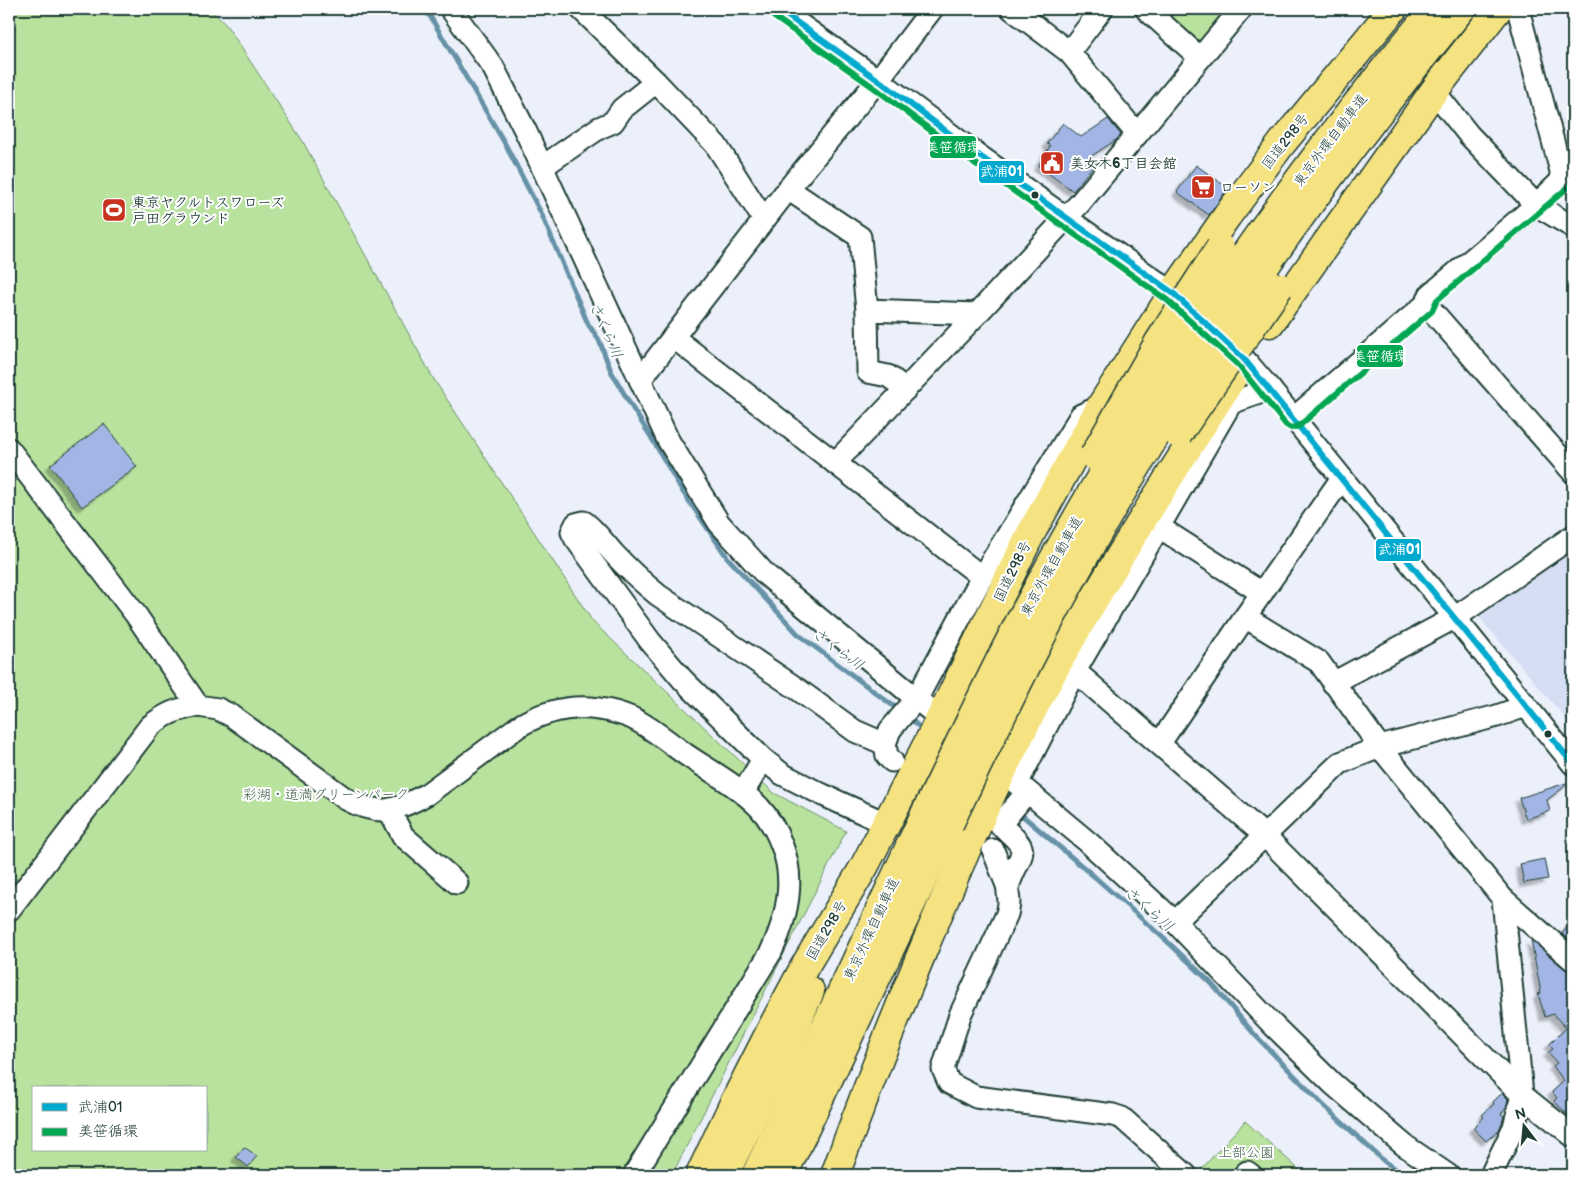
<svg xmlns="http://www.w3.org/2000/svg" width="1582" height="1184" font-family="'Balsamiq Sans','Klee One',sans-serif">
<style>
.built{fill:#d6def3}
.green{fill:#b9e29e;stroke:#6c9069;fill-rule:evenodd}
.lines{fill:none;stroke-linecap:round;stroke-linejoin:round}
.stream{stroke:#6692a7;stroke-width:5}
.building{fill:#a2b5e4;stroke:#1f3d34;filter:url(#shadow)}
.minor-casing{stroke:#1f3d34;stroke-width:25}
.highway-casing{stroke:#1f3d34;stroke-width:31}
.minor{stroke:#fff;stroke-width:21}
.highway{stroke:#f5e382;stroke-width:28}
.highway-bridge-casing{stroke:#1f3d34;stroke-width:31;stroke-linecap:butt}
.highway-bridge{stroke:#f5e382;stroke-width:28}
.bus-1-casing{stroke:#fff;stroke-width:10}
.bus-2-casing{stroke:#fff;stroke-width:10}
.bus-1{stroke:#00a9ce;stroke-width:6}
.bus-2{stroke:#00a651;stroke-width:6}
.bus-dot{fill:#1f3d34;stroke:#fff;stroke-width:2}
.labels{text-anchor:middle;stroke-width:4;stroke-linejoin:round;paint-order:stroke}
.street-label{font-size:14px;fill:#1f3d34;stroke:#fff}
.poi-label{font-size:14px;font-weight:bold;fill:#1f3d34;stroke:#fff;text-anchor:start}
.park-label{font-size:14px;fill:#3e5e49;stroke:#fff}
.water-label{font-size:15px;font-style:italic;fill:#3c6064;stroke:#fff}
.line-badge{stroke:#fff;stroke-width:2}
.badge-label{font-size:14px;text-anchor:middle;font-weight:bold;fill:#fff}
</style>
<defs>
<filter id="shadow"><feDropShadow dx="-4.5" dy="4.5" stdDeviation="1" flood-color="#0004"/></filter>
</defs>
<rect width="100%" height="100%" fill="#ecf0fa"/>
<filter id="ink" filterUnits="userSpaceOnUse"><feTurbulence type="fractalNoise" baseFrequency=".02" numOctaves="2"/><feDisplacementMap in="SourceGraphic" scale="10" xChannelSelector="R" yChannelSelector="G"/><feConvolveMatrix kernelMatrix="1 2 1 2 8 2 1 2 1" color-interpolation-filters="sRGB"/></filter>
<g filter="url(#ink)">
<path class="built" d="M1573 546V727L1479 617Z"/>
<g class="green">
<path d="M9 9H210L227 26 302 140 433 378 593 622 774 793 846 831 672 1175H9ZM34 1088H206V1150H34Z"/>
<path d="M1154 9H1234L1201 47Z"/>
<path d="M1245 1121 1305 1175H1196Z"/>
</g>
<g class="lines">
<g class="stream">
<path d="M422 9 430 16 504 142 541 213 588 324 599 340 611 371 633 409 651 437 683 492 727 557 799 635 900 711"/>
<path d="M907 716 925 732"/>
<path d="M1017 811 1096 878 1170 944 1211 983 1255 1035 1322 1104 1385 1162 1405 1175"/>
</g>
</g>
<g class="building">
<path d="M1108 119 1121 135 1116 140 1090 157 1096 162 1073 191 1038 166 1050 146 1047 143 1063 123 1081 137Z"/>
<path d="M1196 165 1228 188 1209 215 1177 192Z"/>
<path d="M104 424 137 467 82 507 50 465Z"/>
<path d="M1566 783 1567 785 1547 800 1550 811 1526 819 1519 798Z"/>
<path d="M1544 859 1548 879 1524 883 1520 864Z"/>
<path d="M1573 919V943L1562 934Z"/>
<path d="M1531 940 1565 969 1573 972V1043L1569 1049 1573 1055V1120L1554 1101 1557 1098 1552 1092 1564 1081 1553 1066 1557 1063 1548 1053 1553 1049 1549 1045 1566 1028 1553 1014 1545 1017 1538 994 1541 993Z"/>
<path d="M1502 1093 1508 1099 1506 1108 1501 1114 1504 1116 1502 1123 1499 1130 1486 1141 1473 1128 1484 1117 1482 1115 1494 1104 1493 1102Z"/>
<path d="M244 1147 257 1156 248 1167 236 1157Z"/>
</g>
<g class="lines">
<defs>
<g id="minor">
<path d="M451 9 493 67 526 132 668 440 719 523 765 574 952 728"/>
<path d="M581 9 656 82 716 145 764 220"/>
<path d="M778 9 881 82 971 150 1066 218 1173 293 1184 304"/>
<path d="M1012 9 1069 52 1137 134"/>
<path d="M1146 9 1200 58"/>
<path d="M1518 9 1563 179"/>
<path d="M1069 52 1102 9"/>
<path d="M1434 91 1469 135 1536 205 1573 227"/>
<path d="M542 167 599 128 613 122 622 109 656 82"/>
<path d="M788 189 860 237 867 310 977 314"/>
<path d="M1426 304 1573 472"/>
<path d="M867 310 868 372 888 376 906 389"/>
<path d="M673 337 982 577"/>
<path d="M1233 348 1244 359 1270 389 1573 764"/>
<path d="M640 380 788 189 878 80 932 9"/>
<path d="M1293 419 1426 304 1430 295 1536 205 1563 179 1573 173"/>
<path d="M9 449 136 615 198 706C177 709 167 713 150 726L9 910"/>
<path d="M835 463 977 314 1080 203 1241 9"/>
<path d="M1159 527 1262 593"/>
<path d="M1245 617 1319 662 1380 747 1503 899 1573 960"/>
<path d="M1075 671 1264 835 1522 1095 1573 1136"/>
<path d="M1333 683 1456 617 1573 536"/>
<path d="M198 706 218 709 232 716 346 799C379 817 396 811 427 794L519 726C543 712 570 705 599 709 609 710 622 714 632 718 651 727 668 742 685 754 710 771 737 785 759 807 769 818 777 832 782 846 796 881 786 920 771 952L634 1175"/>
<path d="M1160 743 1245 617 1342 478"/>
<path d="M885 744 855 731 796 688 658 595C642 582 628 569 614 554 604 543 596 531 584 522L576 524 572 532 575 538 650 641 683 680 763 759 782 774 821 794 885 823"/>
<path d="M892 761 887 756 885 744 890 730 917 698 982 577 1081 415 1090 411"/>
<path d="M992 762 1088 842 1175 922 1272 1024 1333 1084 1404 1145 1448 1175"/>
<path d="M1017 784 1075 671 1231 403 1270 389"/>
<path d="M1027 792 1000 825C1036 854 1019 851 1008 887 1007 891 1009 897 1009 902 1009 906 1008 910 1007 914L960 1015 943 1069 949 1083 976 1097 1113 1115 1122 1118 1186 1175"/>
<path d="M743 793 763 759"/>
<path d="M389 810 403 836 457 883"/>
<path d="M993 850 1008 888"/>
<path d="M1175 922 1340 763 1380 747 1497 716 1526 706"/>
<path d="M1244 1175 1247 1172 1251 1175"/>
<path d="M1491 1175 1514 1127 1522 1095 1503 899"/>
</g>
<g id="highway">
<path d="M1270 323 1434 91 1498 9"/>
<path d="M700 1175 733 1105 775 1022 806 964 864 867 930 739 1031 533 1101 406 1173 293 1227 216 1282 143 1393 9"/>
<path d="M724 1175 782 1057 810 991"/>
<path d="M756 1175 926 812"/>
<path d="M783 1175 949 824"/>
<path d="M835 1175C862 1101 891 1028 921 955 962 857 1005 759 1056 666 1113 563 1177 465 1239 367"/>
</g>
</defs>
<use href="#minor" class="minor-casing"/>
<use href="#highway" class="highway-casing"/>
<use href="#minor" class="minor"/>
<use href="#highway" class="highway"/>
<defs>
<g id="highway-bridge">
<path d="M1178 434 1279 287"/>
<path d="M1094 456 1159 342 1220 248"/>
<path d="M926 812C957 750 985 688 1017 627 1133 407 1274 199 1434 9"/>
<path d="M949 824C1000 718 1051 611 1111 510 1158 430 1207 351 1259 275 1322 183 1391 95 1461 9"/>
</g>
</defs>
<use href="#highway-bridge" class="highway-bridge-casing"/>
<use href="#highway-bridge" class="highway-bridge"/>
<defs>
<path id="bus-1" d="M778 9 881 82 971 150 1173 293 1244 359 1573 764"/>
<path id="bus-2" d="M773 16 876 89 966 157 1167 300 1238 365 1286 425 1291 428 1299 426 1432 311 1437 300 1573 183"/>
</defs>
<use href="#bus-1" class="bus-1-casing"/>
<use href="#bus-2" class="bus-2-casing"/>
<use href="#bus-1" class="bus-1"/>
<use href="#bus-2" class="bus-2"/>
</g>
</g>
<defs>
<symbol id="civic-square" viewBox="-11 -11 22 22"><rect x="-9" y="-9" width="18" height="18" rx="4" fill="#c8321e" stroke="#fff"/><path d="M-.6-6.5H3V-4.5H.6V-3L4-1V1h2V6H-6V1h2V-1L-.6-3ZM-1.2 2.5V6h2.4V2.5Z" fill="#fff"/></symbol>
<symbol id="supermarket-square" viewBox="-11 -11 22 22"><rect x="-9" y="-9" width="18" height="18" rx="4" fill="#c8321e" stroke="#fff"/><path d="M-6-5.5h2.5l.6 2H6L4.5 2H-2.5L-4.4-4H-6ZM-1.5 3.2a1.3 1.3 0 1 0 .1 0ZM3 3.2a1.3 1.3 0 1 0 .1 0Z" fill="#fff"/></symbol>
<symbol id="stadium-square" viewBox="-11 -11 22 22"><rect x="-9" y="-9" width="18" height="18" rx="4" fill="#c8321e" stroke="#fff"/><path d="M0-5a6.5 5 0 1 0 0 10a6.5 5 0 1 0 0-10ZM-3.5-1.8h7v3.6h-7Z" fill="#fff"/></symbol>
</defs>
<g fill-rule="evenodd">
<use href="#civic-square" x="1038" y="149" width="28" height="28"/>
<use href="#supermarket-square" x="1189" y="173" width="28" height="28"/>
<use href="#stadium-square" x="100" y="196" width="28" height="28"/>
</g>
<g class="bus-dot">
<circle cx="1035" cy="195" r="4.5"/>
<circle cx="1548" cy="734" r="4.5"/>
</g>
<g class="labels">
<g class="street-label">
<text transform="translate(1330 140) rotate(-53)" y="5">東京外環自動車道</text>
<text transform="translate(1285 141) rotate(-52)" y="5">国道298号</text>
<text transform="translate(1051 566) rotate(-61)" y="5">東京外環自動車道</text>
<text transform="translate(1012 571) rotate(-64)" y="5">国道298号</text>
<text transform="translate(871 929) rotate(-65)" y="5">東京外環自動車道</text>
<text transform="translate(826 930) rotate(-60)" y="5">国道298号</text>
</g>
<g class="poi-label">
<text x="1070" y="168">美女木6丁目会館</text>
<text x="1220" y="192">ローソン</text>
<text x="132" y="207">東京ヤクルトスワローズ<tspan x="132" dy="16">戸田グラウンド</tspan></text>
</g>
<g class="park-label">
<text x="326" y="799">彩湖・道満グリーンパーク</text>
<text x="1246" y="1157">上部公園</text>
</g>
<g class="water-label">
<text transform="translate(606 330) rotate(66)" y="5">さくら川</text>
<text transform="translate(838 649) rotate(37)" y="5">さくら川</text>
<text transform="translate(1149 909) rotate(41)" y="5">さくら川</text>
</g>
</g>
<g class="line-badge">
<rect x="929" y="135" width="48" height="24" rx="5" fill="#00a651"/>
<rect x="978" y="160" width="47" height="24" rx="5" fill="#00a9ce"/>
<rect x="1356" y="344" width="48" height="24" rx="5" fill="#00a651"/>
<rect x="1375" y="538" width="47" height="24" rx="5" fill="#00a9ce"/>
</g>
<g class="badge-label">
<text x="953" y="152">美笹循環</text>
<text x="1001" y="176">武浦01</text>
<text x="1380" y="361">美笹循環</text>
<text x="1399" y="554">武浦01</text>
</g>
<rect width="1582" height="1184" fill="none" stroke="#fff" stroke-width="30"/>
<rect x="15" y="15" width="1552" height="1154" fill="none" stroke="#1f3d34" stroke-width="2" filter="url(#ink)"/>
<rect x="32" y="1086" width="175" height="65" fill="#ffffff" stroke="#a5b1ae"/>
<rect x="42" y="1103" width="25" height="8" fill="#00a9ce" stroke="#a5b1ae"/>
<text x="78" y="1112" font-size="15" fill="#1f3d34">武浦01</text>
<rect x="42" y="1128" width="25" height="8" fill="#00a651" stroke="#a5b1ae"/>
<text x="78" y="1136" font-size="15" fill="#1f3d34">美笹循環</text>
<g transform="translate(1524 1126) rotate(344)" stroke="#ffffff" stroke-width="4" paint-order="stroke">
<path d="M0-4L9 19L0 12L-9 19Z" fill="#1f3d34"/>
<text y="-8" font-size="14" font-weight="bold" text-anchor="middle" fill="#1f3d34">N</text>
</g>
</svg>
